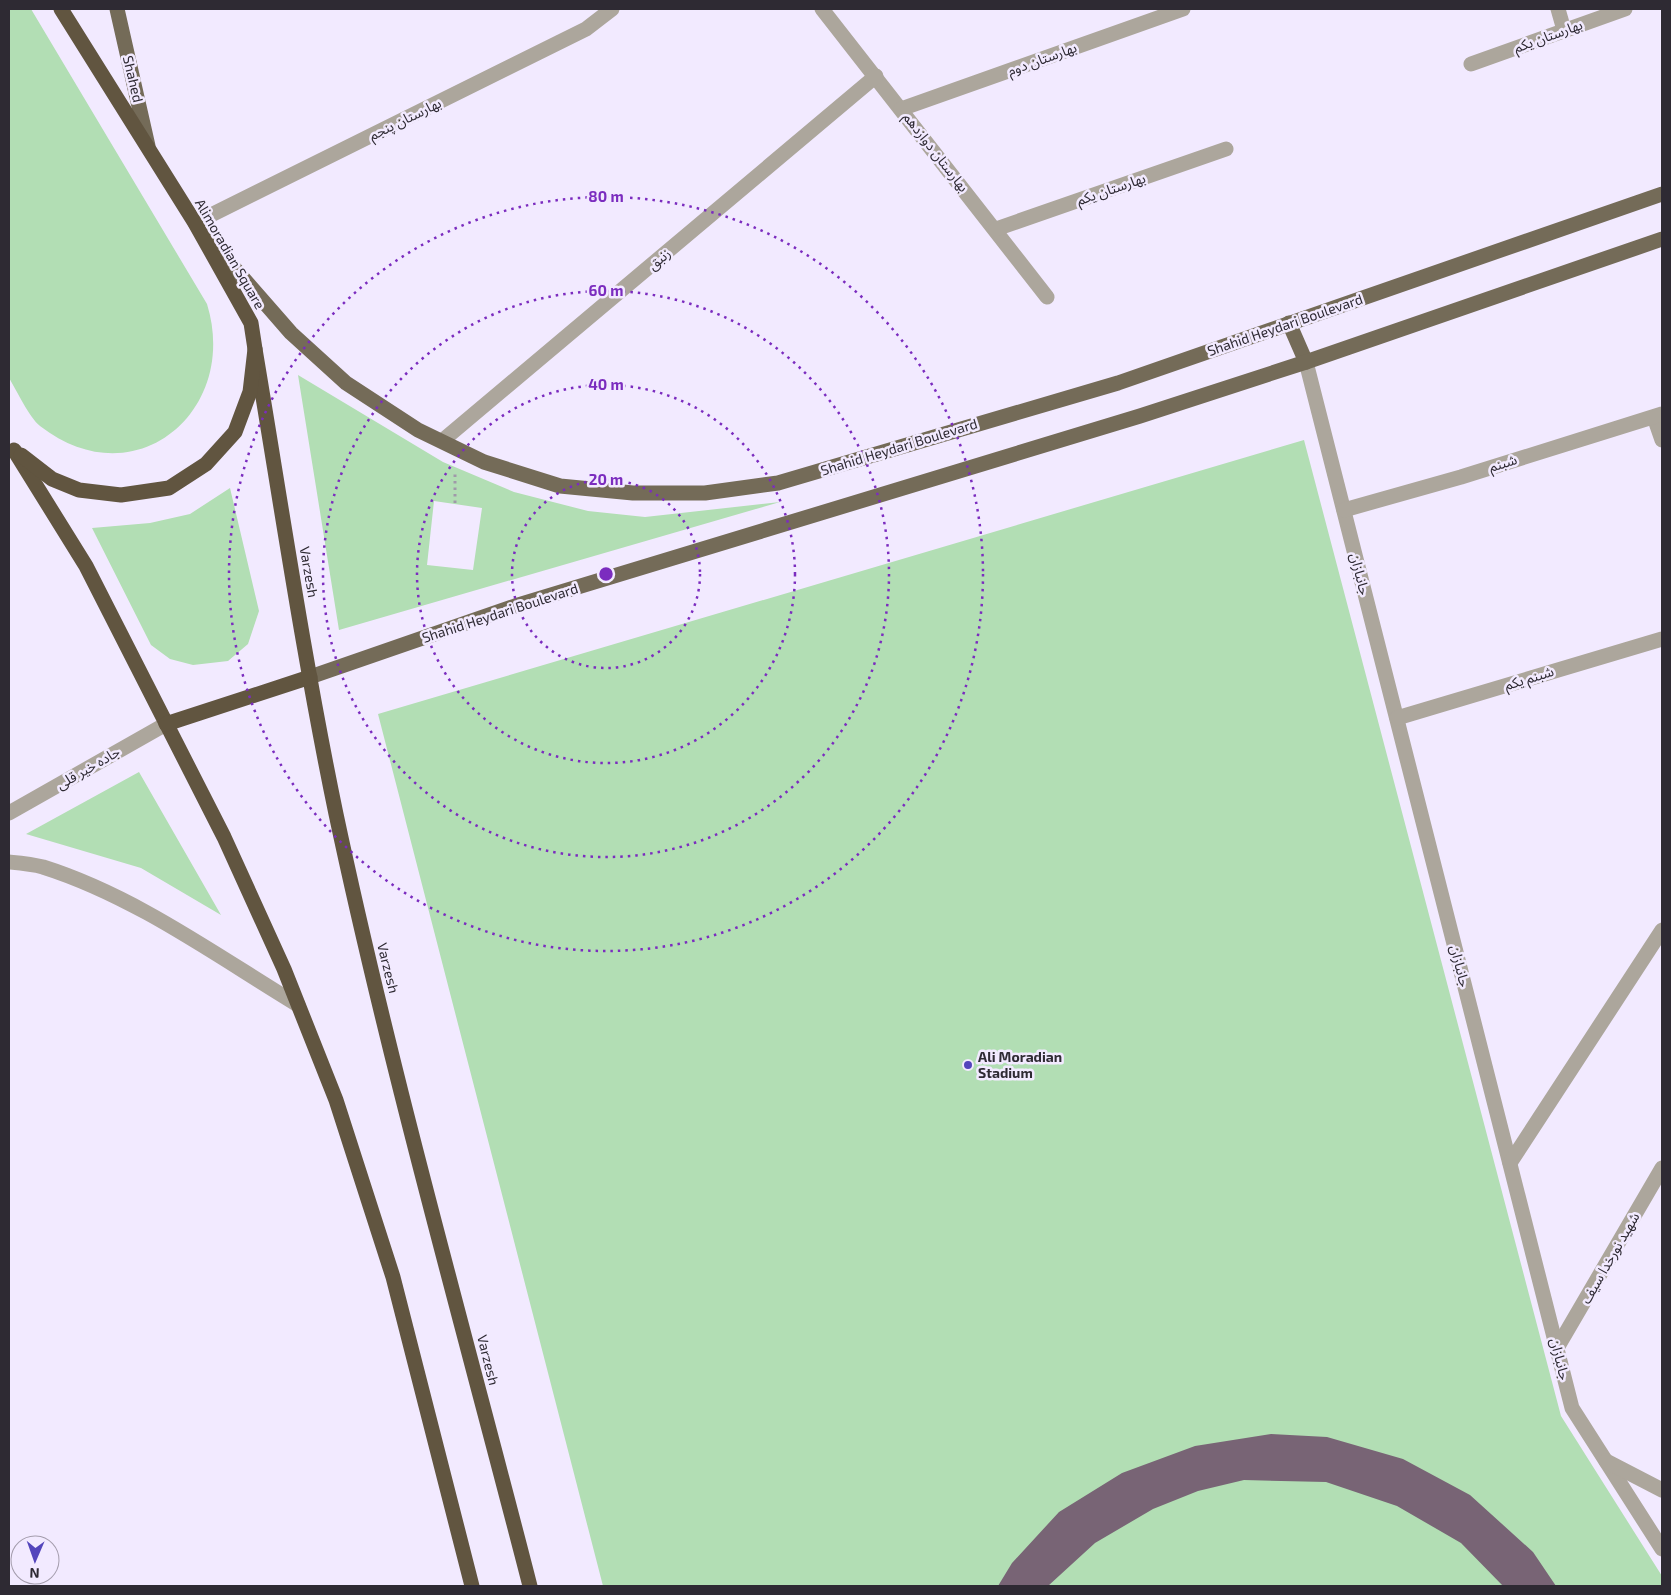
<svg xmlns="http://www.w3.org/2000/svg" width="1671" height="1595" font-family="'Exo 2','Noto Sans Arabic',sans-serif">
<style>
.green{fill:#b2deb4;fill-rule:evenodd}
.building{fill:#786475}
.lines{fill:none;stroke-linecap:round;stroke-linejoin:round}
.path{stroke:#9f99a9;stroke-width:3;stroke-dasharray:2.5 4;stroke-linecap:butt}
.minor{stroke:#aca69c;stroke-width:15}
.major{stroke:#746b58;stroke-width:15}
.highway{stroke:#615540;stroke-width:15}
.ring{fill:none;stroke:#7b2cbf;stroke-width:2.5;stroke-dasharray:2.5 5}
.poi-dot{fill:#5345bc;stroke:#f2eaff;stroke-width:2}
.labels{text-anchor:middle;stroke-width:5;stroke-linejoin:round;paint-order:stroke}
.street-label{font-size:14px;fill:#2e2a33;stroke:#f2eaff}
.poi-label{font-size:14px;font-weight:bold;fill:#2e2a33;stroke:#f2eaff;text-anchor:start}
.centre{fill:#7b2cbf;stroke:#f2eaff;stroke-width:2.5}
.ring-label{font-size:15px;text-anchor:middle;font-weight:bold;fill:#7b2cbf;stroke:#f2eaff;stroke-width:5;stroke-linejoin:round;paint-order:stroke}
</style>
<rect width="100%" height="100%" fill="#f2eaff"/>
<g class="green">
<path d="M9 9H31L207 304C240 411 135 500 40 426 29 417 17 391 9 378Z"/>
<path d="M298 375 443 462 514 492 588 511 645 517 780 502 339 630ZM434 501 482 508 473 570 427 565Z"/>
<path d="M1304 440 1561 1416 1662 1576V1586H603L378 714Z"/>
<path d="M230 488 259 611 248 644 228 661 193 665 170 659 151 645 92 528 150 523 190 514Z"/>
<path d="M139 772 221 915 141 868 26 834Z"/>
</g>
<path class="building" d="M1271 1434 1327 1437 1403 1459 1470 1495 1533 1552 1556 1586H1503L1461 1543 1397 1506 1326 1482 1244 1480 1198 1491 1153 1509 1095 1543 1048 1586H998L1012 1563 1059 1512 1122 1473 1195 1446Z"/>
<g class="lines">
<path class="path" d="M455 503V474"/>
<g class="minor">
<path d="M822 9 1047 297"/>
<path d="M1558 9 1564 30"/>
<path d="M1471 64 1625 9"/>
<path d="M901 109 1183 9"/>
<path d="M195 223 586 29 612 9"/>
<path d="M996 229 1226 149"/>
<path d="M1306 362 1572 1408 1662 1549"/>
<path d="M1654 417 1662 440"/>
<path d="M442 441 876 76"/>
<path d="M1344 510 1461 477 1662 414"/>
<path d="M1397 718 1662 639"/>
<path d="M9 813 166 724"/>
<path d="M9 862C20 863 32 864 43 867 135 896 217 956 298 1005"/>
<path d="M1510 1163 1662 930"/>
<path d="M1557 1348 1662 1168"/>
<path d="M1606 1461 1662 1490"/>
</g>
<g class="major">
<path d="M117 9 148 146"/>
<path d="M207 237 291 333 346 383 418 430 484 462 560 486 633 493H705L778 483 1118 383 1662 194"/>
<path d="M1289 323 1306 362"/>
<path d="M310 677 515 606 1140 416 1306 362 1662 239"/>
</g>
<g class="highway">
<path d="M255 349C281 504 304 660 336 814 391 1073 464 1329 530 1586"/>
<path d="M14 450 86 566 224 837 284 969 336 1100 393 1277 472 1586"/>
<path d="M21 455 52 479 79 490 121 495 169 488 206 464 235 432 250 392 255 349 251 323 195 223 61 9"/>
<path d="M166 724 310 677"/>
</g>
</g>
<g class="ring">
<circle cx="606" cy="574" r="94"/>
<circle cx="606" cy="574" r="189"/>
<circle cx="606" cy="574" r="283"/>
<circle cx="606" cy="574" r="377"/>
</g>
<circle class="poi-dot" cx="968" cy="1065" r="5"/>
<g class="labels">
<g class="street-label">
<text transform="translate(1548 36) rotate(-20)" y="5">بهارستان یکم</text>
<text transform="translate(1042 59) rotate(-20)" y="5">بهارستان دوم</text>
<text transform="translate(133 79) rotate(77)" y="5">Shahed</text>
<text transform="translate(405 119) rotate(-26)" y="5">بهارستان پنجم</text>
<text transform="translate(936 152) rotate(52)" y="5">بهارستان دوازدهم</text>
<text transform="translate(1111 189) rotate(-19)" y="5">بهارستان یکم</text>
<text transform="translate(230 254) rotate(60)" y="5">Alimoradian Square</text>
<text transform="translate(659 259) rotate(-40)" y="5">زنبق</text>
<text transform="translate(1285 325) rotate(-19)" y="5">Shahid Heydari Boulevard</text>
<text transform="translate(899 447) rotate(-17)" y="5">Shahid Heydari Boulevard</text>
<text transform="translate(1503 463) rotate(-17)" y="5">شبنم</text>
<text transform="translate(309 572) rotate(80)" y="5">Varzesh</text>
<text transform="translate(1360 574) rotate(76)" y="5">جانبازان</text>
<text transform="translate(500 613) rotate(-18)" y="5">Shahid Heydari Boulevard</text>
<text transform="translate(1529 678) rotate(-17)" y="5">شبنم یکم</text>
<text transform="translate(88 768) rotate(-30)" y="5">جاده خیر قلی</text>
<text transform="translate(1460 966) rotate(76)" y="5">جانبازان</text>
<text transform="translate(388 968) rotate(76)" y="5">Varzesh</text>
<text transform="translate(1610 1258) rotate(-60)" y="5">شهید نورخدا سیف</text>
<text transform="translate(1560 1359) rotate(76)" y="5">جانبازان</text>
<text transform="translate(488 1360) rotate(76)" y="5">Varzesh</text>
</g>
<g class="poi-label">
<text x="978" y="1062">Ali Moradian<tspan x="978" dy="16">Stadium</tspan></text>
</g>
</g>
<circle cx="606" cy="574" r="8" class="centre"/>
<g class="ring-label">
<text x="606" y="202">80 m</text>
<text x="606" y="296">60 m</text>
<text x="606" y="390">40 m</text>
<text x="606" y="485">20 m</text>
</g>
<rect width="1671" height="1595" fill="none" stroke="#2e2a33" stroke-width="20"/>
<g transform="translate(35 1560) rotate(182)"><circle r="24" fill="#f2eaff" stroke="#a49dad"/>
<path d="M0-4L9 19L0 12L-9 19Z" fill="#5345bc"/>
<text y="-8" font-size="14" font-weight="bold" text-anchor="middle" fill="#2e2a33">N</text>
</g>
</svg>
